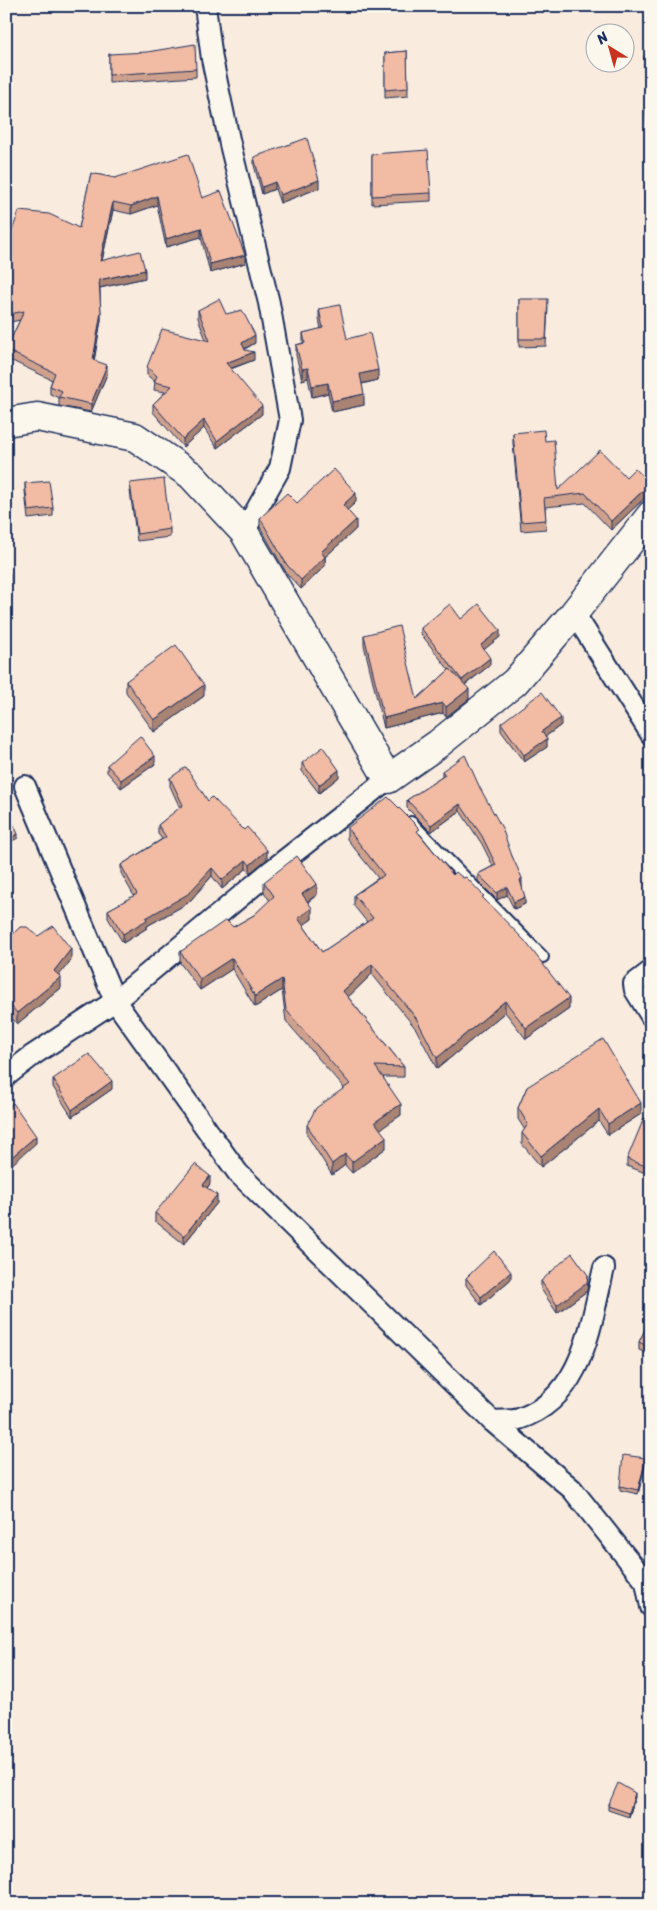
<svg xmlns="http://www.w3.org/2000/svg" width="657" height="1910" font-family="Sriracha,sans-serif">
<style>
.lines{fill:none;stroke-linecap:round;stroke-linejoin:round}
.lane-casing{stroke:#1b2f5e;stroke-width:14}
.street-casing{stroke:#1b2f5e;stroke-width:24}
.secondary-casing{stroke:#1b2f5e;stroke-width:31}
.lane{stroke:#fbf7ec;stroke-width:10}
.street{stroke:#fbf7ec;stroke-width:20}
.secondary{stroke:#fbf7ec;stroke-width:28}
.wall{fill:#cfa18d;stroke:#1b2f5e}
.shaded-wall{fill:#a98373;stroke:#1b2f5e}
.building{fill:#f1bba4;stroke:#1b2f5e}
</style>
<rect width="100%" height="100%" fill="#f9ebde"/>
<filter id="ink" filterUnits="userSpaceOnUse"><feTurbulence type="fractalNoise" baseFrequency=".02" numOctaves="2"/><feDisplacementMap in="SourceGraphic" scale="10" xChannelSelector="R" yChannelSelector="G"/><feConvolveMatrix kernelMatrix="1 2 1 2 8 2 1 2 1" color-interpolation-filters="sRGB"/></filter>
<g filter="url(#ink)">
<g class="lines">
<defs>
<path id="lane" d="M411 822 543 957"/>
<g id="street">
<path d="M205 6 212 59 230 144 269 303 290 420 280 468 244 532"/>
<path d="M574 613 651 734"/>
<path d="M25 786 115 1001 238 1173 492 1421 572 1489 646 1582 651 1607"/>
<path d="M651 971 634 984 635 990 651 1016"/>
<path d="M6 1076 33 1055 115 1001 272 870 388 779"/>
<path d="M492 1421C501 1420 512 1421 519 1419 584 1397 590 1325 604 1268"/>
</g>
<path id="secondary" d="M6 422 37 417 135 437 191 475 244 532 388 779 438 744 515 682 574 613 651 515"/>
</defs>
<use href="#lane" class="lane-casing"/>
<use href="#street" class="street-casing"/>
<use href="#secondary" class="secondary-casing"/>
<use href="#lane" class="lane"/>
<use href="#street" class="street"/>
<use href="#secondary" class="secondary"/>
</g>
<g class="wall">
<path d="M407 51 408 96 385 98V53Z"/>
<path d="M109 54 196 69V77L109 83Z"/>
<path d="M651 55V142H647L644 63Z"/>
<path d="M372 154 431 193V201L372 204Z"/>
<path d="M254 157 319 188 280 203 275 189 262 194 254 165Z"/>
<path d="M91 173 202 198 245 263 210 273 201 237 166 247 157 205 131 214 113 210 102 261 145 278 100 288 101 320 94 360 107 374 91 412 59 406V398L50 394V386L52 380 6 358V349L20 320 6 323V248L79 228Z"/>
<path d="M519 299 548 307 546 346 519 347Z"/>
<path d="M319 309 347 339 378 380 362 384 364 405 332 412 328 393 312 397 308 378 302 380 296 355V345L303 343V333L321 329 319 319Z"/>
<path d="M198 310 226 314 255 343 245 349 254 360 231 369 262 414 217 448 204 428 183 447 153 412V404L165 392 154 390 155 382 147 375V367L206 340 198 318Z"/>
<path d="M513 433 545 441 558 490 626 477 650 493 611 530 585 503 545 507 546 529 521 531 513 443Z"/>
<path d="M25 483 53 508V516L28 519 25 491Z"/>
<path d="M130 483 170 529V537L137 541 130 491Z"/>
<path d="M356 502 347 510 356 529 325 557V566L301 589 287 574 260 527V518L297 503Z"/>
<path d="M461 619 500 637 484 649 490 665 465 685 469 699 446 717 443 713 384 728 364 645V635L417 699 449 670 421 634V628Z"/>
<path d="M126 681 204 696 154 732 126 692Z"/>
<path d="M501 723 561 725 545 737 547 747 524 762 501 731Z"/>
<path d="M302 763 339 777 319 793 302 771Z"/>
<path d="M155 764 121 788 107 772V765Z"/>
<path d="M442 771 512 856 522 886 525 904 514 909 507 895 497 900 478 881V874L493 866 482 844 460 811 431 832 407 808V800L442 777Z"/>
<path d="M170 778 208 801 267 859 250 873 246 869 222 889 212 876 188 903 147 926V928L123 943 108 918V910L134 896 121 873V865L162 839 158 834V825L180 808 170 786Z"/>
<path d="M347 828 420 834 453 875 484 900 569 1009 526 1039 505 1012 437 1069 416 1029 372 974 348 997 404 1067V1077H383L401 1115 380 1129 386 1148 352 1173 345 1165 332 1175 307 1135V1125L344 1088 286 1021 282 990 255 1007 232 969 200 990 180 963V952L233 927 254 915 270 901 264 892V882L317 895 308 902 312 919 303 925 322 952 367 922 354 906V895L378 878 347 839Z"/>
<path d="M38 936 71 960 59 975 61 988 17 1024 6 1011V941Z"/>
<path d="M53 1079 112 1089 72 1117 53 1087Z"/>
<path d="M527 1087 641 1114 608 1135 599 1121 541 1167 522 1144V1133L525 1130 518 1119V1108Z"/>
<path d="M651 1120V1175L627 1166V1159Z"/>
<path d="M210 1184 207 1188 217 1203 184 1244 155 1221V1213Z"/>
<path d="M466 1278 511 1279 481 1305 466 1285Z"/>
<path d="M541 1281 588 1283 587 1291 557 1313 541 1289Z"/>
<path d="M651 1317V1355L639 1350V1342Z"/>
<path d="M646 1462 638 1494 620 1490V1486Z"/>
<path d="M635 1797 629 1817 608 1810V1806Z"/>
</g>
<g class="shaded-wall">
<path d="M319 180V188L280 203V195Z"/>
<path d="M275 182V189L262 194V187Z"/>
<path d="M157 196V205L131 214V206Z"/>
<path d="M113 202V210L100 269V261Z"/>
<path d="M201 228V237L166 247V239Z"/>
<path d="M245 255V263L210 273V264Z"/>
<path d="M145 270V278L99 288V280Z"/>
<path d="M101 312V320L93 368V360Z"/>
<path d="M255 335V343L242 350V343Z"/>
<path d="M254 352V360L226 370V363Z"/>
<path d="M107 365V374L91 412V404Z"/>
<path d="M308 368V378L302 380V369Z"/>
<path d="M378 370V380L360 384V374Z"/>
<path d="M328 383V393L312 397V386Z"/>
<path d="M364 394V405L332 412V401Z"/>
<path d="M262 406V414L217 448V441Z"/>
<path d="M204 420V428L183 447V439Z"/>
<path d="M650 484V493L611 530V521Z"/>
<path d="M356 493V502L343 514V505Z"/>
<path d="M356 520V529L325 557V566L301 589V580L321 552Z"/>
<path d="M10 574V582L6 583V576Z"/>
<path d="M500 630V637L481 652V645Z"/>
<path d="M490 658V665L462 687V680Z"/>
<path d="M204 685V696L154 732V720Z"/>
<path d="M469 689V699L446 717V707Z"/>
<path d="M443 703V713L384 728V718Z"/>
<path d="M561 718V725L542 739V731Z"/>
<path d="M547 739V747L524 762V755Z"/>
<path d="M155 756V764L121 788V780Z"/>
<path d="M11 758V766L6 768V761Z"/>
<path d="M339 770V777L319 793V785Z"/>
<path d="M460 804V811L431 832V825Z"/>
<path d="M18 834V838L6 844V840Z"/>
<path d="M267 850V859L250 873V865Z"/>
<path d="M246 860V869L222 889V880Z"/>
<path d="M212 868V876L188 903 147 926V928L123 943V934Z"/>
<path d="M522 878V886L520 887V880Z"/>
<path d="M317 884V895L302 905V894Z"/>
<path d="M507 887V895L497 900V893Z"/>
<path d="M525 897V904L514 909V902Z"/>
<path d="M312 908V919L298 929V918Z"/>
<path d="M71 949V960L54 982V971Z"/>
<path d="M232 958V969L200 990V979Z"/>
<path d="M372 964V974L343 1002V991Z"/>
<path d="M61 977V988L17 1024V1013Z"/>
<path d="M282 979V990L255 1007V996Z"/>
<path d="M569 998V1009L526 1039V1028Z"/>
<path d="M505 1001V1012L437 1069V1058Z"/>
<path d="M112 1081V1089L72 1117V1110Z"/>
<path d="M641 1103V1114L608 1135V1124Z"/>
<path d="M401 1104V1115L375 1133V1122Z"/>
<path d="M599 1109V1121L541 1167V1156Z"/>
<path d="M36 1136V1143L6 1170V1162Z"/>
<path d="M386 1137V1148L352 1173V1162Z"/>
<path d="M345 1154V1165L332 1175V1164Z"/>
<path d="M210 1176V1184L203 1192V1185Z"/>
<path d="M217 1195V1203L184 1244V1236Z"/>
<path d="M511 1272V1279L481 1305V1297Z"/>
<path d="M588 1275V1283L587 1291 557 1313V1305Z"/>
<path d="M646 1458V1462L638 1494V1490Z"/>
<path d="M8 1497V1505L6 1508V1500Z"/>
<path d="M635 1793V1797L629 1817V1813Z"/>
</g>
<g class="building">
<path d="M195 44 196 69 109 75V54L147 52Z"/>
<path d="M407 51 408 88 385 90V53Z"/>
<path d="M651 55V134L647 135 644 56Z"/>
<path d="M307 138 319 180 280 195 275 182 262 187 254 157Z"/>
<path d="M428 150 431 193 372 196V154Z"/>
<path d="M188 154 202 198 221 191 245 255 210 264 201 228 166 239 157 196 131 206 113 202 100 261 140 251 145 270 99 280 101 312 93 360 107 365 91 404 59 397 62 391 50 386 55 373 6 350 24 311 6 315V248L19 211 49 214 79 228 91 173 115 178Z"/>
<path d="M219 299 226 314 242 310 255 335 242 343 245 350 254 352 226 363 262 406 217 441 204 420 183 439 153 404 172 386 154 382 157 376 147 367 162 329 210 341 198 310Z"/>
<path d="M519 299H548L546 339H519Z"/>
<path d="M340 305 347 339 370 333 378 370 360 374 364 394 332 401 328 383 312 386 308 368 302 369 296 345 305 343 303 333 323 328 319 309Z"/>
<path d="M544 430 545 441 554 440 558 490 600 450 626 477 635 468 650 484 611 521 585 493 544 498 546 520 521 522 513 433Z"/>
<path d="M334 469 356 493 343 505 356 520 321 552 325 557 301 580 287 565 260 518 287 493 297 503Z"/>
<path d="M164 479 170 529 137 534 130 483Z"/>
<path d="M49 481 53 508 28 511 25 483Z"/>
<path d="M6 565 10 574 6 576Z"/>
<path d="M450 604 461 619 479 604 500 630 481 645 490 658 462 680 421 628Z"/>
<path d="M399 626 417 699 450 669 469 689 446 707 443 703 384 718 364 635Z"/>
<path d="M176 645 204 685 154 720 126 681Z"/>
<path d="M542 692 561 718 542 731 547 739 524 755 501 723Z"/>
<path d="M140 736 155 756 121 780 107 765Z"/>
<path d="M323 747 339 770 319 785 302 763Z"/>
<path d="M6 749 11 758 6 761Z"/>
<path d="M465 755 480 788 502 828 512 856 522 878 520 880 525 897 514 902 507 887 497 893 478 874 496 865 482 836 460 804 431 825 407 800 445 775 442 771Z"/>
<path d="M186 767 208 801 212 797 244 830 247 827 267 850 250 865 246 860 222 880 212 868 188 894 146 918 147 920 123 934 108 910 137 894 121 865 166 837 158 825 183 805 170 778Z"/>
<path d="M388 797 420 829 417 831 453 875 456 872 463 878 466 877 484 896 482 897 525 941 569 998 526 1028 505 1001 437 1058 416 1018 372 964 343 991 404 1067 375 1066 401 1104 375 1122 386 1137 352 1162 345 1154 332 1164 307 1125 316 1108 350 1084 286 1010 282 979 255 996 232 958 200 979 180 952 226 920 233 927 254 915 274 896 264 882 297 856 317 884 302 894 312 908 298 918 322 952 373 918 354 895 384 875 347 828Z"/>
<path d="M6 808 18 834 6 840Z"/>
<path d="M53 926 71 949 54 971 61 977 17 1013 6 1000V941L20 927H27L38 936Z"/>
<path d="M603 1039 641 1103 608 1124 599 1109 541 1156 522 1133 528 1124 518 1108 527 1087Z"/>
<path d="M89 1054 112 1081 72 1110 53 1079Z"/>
<path d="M13 1103 36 1136 6 1162V1108Z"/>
<path d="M644 1118 651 1120V1168L627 1159Z"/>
<path d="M195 1164 210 1176 203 1185 217 1195 184 1236 155 1213Z"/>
<path d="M494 1251 511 1272 481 1297 466 1278Z"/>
<path d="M572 1253 588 1275 587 1283 557 1305 541 1281Z"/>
<path d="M651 1317V1348L639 1342Z"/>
<path d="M623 1455 646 1458 638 1490 620 1486Z"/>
<path d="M618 1783 635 1793 629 1813 608 1806Z"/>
</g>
</g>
<rect width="657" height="1910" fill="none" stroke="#fbf7ec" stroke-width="25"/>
<rect x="12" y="12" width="632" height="1885" fill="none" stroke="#1b2f5e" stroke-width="2" filter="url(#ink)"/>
<g transform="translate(610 48) rotate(323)"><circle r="24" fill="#fbf7ec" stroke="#a1a7b3"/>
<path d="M0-4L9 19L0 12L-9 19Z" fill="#c8321e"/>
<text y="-8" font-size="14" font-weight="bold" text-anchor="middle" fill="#1b2f5e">N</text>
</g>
</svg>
